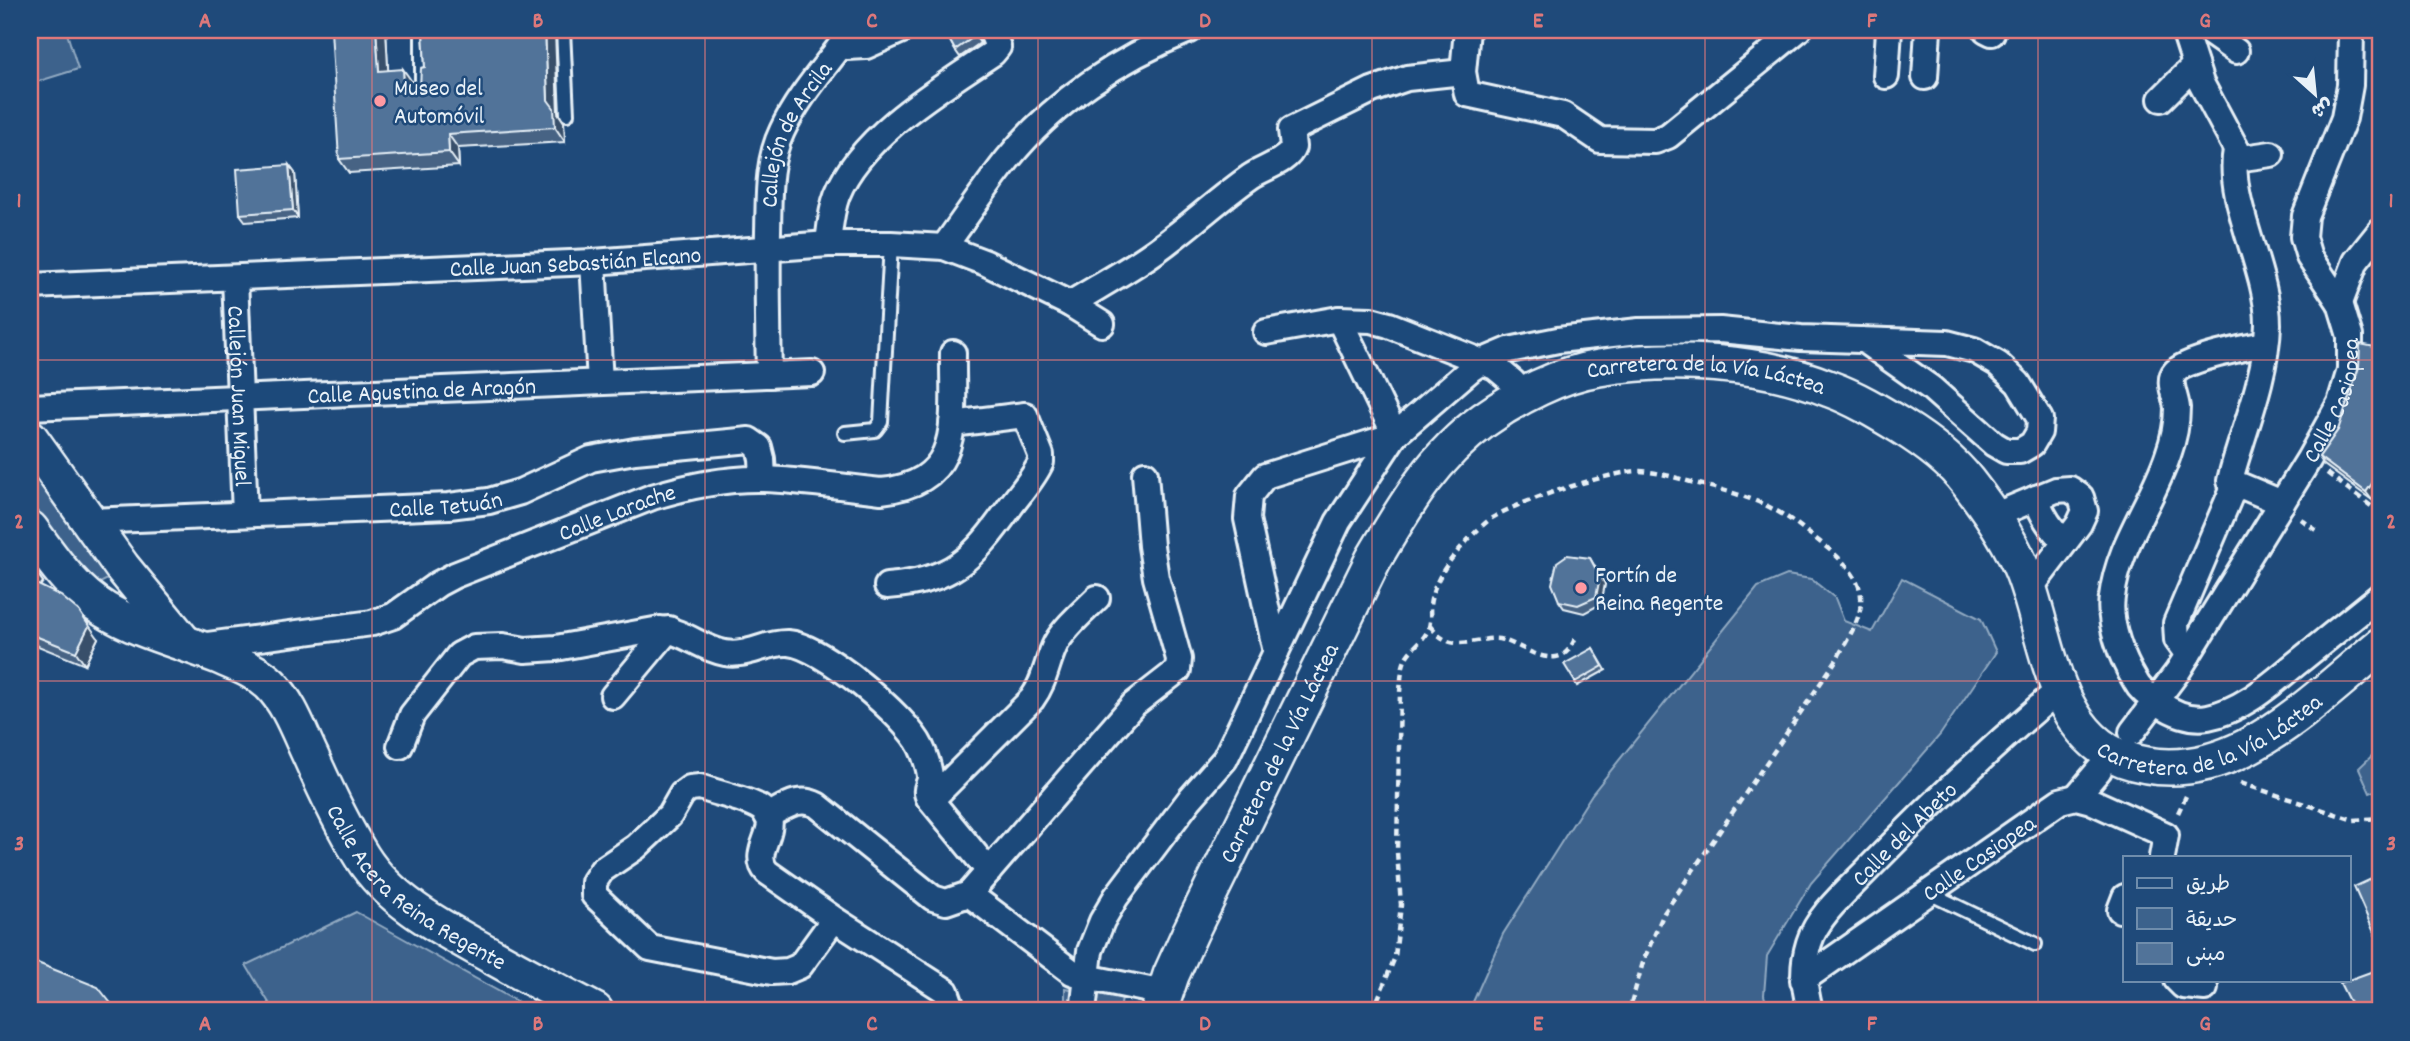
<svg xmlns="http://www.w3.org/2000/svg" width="2410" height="1041" font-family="Dekko,'Playpen Sans Arabic',sans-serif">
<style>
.green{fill:#3c628c;stroke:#92aac2;stroke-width:2}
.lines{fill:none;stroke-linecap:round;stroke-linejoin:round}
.lane-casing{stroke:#e8f1f8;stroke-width:18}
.street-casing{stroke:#e8f1f8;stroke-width:30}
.secondary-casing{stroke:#e8f1f8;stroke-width:40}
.path{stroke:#e8f1f8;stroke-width:4.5;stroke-dasharray:7 5;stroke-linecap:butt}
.lane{stroke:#1f4a7a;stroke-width:12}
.street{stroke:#1f4a7a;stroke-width:24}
.secondary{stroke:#1f4a7a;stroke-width:35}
.wall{fill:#466384;stroke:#e8f1f8;stroke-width:2}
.shaded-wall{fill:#39506b;stroke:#e8f1f8;stroke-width:2}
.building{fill:#517399;stroke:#e8f1f8;stroke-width:2}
.grid{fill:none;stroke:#dd787b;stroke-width:2;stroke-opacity:0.55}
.poi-dot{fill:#ff9aa2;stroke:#1f4a7a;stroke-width:2.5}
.labels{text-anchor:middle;stroke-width:5;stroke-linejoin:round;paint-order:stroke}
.poi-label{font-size:24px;fill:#e8f1f8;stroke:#1f4a7a;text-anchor:start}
.street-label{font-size:24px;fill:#e8f1f8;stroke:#1f4a7a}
.neatline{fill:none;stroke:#dd787b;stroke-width:2.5}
.grid-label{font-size:23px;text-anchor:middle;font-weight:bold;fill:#dd787b}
</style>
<rect width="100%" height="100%" fill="#1f4a7a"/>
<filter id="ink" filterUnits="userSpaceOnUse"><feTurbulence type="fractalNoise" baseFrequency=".0143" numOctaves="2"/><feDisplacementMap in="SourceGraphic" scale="14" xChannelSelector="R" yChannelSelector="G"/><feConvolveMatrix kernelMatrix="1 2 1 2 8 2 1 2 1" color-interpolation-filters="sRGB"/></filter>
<g filter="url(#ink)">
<g class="green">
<path d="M30 30H66L78 69 30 84Z"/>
<path d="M30 459 107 567 108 579 96 585 87 583 30 505Z"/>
<path d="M1787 575 1811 579 1835 598 1844 621 1872 632 1902 578 1981 619 1996 652 1940 735 1811 883 1767 956 1764 995 1768 1011H1469L1503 934 1592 794 1758 587Z"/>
<path d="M2380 748V789L2370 793 2359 768Z"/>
<path d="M356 912 534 1011H274L246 965Z"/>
<path d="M1065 988 1122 998 1120 1011H1065Z"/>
</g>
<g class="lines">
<defs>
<g id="lane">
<path d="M422 30V82"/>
<path d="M563 30 567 114"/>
<path d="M845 433 875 430 881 422 891 244"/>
<path d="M1929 893 2035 944"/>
</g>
<g id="street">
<path d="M1467 30 1463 72 1467 94 1563 115 1600 140 1655 141 1668 136 1798 30"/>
<path d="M1986 30 1992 33"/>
<path d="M2184 30 2201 83 2239 154 2243 158 2271 154"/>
<path d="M2206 30 2236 51"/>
<path d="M842 43 847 47 866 46 902 30"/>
<path d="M1886 76 1889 30"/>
<path d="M1925 77 1928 30"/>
<path d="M2161 99 2195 65"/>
<path d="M2236 150C2226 200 2268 269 2268 324 2267 363 2254 403 2242 440 2238 453 2233 467 2230 481L2282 503"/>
<path d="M828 244C830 227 831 211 837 195 861 135 941 88 993 53L998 47 991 30"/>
<path d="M944 247C965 218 985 188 1007 160 1054 101 1120 58 1189 30"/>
<path d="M593 262 600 382"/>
<path id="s1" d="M235 279 245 514"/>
<path id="s2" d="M30 286 593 262 828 244H891L944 247 986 263 1070 304 1102 324"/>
<path d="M2340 303 2356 261 2380 231"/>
<path d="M1070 304C1104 283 1142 263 1174 237 1200 217 1223 196 1250 177 1262 168 1288 162 1293 147L1291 130 1372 90 1407 78 1463 72"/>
<path d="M1266 332 1339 319 1371 320 1389 325 1495 367 1513 382 1522 397"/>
<path d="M2265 344C2247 347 2186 359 2175 372 2167 381 2176 397 2177 408 2177 422 2173 441 2168 455 2152 503 2118 545 2112 597 2108 624 2122 659 2136 682 2141 692 2150 696 2159 703 2173 713 2191 720 2208 717 2245 710 2274 681 2302 659 2328 638 2354 617 2380 596"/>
<path id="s3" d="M769 375C768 327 767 279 768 231 769 197 767 162 782 131 799 94 829 63 852 30"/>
<path id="s4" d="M30 407 812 373"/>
<path d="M2036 498C2043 517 2051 529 2065 542"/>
<path d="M1993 516 2056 490 2070 489 2081 497 2085 511 2079 524 2029 590"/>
<path id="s5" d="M89 521 449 506 489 501 520 492 591 459 635 451 740 441 749 440 759 447 762 459 763 479"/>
<path d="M887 586C953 581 973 559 1010 507 1020 493 1034 478 1041 462V455L1025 415 952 424"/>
<path id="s6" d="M200 646 372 623 393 616 438 584 455 575 652 497C688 486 725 478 763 479 802 480 842 487 881 491 966 482 952 419 953 353"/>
<path d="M1276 652 1247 519 1249 496 1265 476 1395 435 1339 319"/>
<path d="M2188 655 2177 640 2176 623 2235 484"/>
<path d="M613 696 669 629"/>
<path id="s7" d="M2132 732 2178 671 2309 459 2340 403 2350 370V336L2340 303 2309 257 2303 237 2305 216 2344 118 2350 85 2351 30"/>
<path d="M400 746 412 715 459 655 474 647 503 646 525 650 556 648 660 629C684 631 702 649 725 653 747 657 766 642 788 643 821 645 907 717 921 747 925 755 930 770 930 778 929 787 924 789 929 798L934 797 1032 699C1046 680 1046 663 1056 643 1066 626 1083 612 1097 598"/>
<path d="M2076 797 2099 770"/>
<path d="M929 798 989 871"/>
<path d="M767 816C784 808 798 795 817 805L933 898 946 902 969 894 1072 972 1086 977 1164 993"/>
<path d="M969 894 1133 705 1178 670 1179 659 1156 578 1151 546 1145 474"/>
<path d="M2120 910 2125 897"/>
<path d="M834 919 800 966 788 971 772 972 650 948 594 895V882L602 870 636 847 670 815 682 794 690 788 700 787C716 793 745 799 759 807 788 825 747 850 767 872L834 919 946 991 953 1011"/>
<path id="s8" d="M1803 980 2060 801 2076 797 2091 801 2166 835 2162 857"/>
<path d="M2177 980 2183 986 2205 988"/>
<path d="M1083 1011 1090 951 1102 921 1116 897 1190 799 1225 759 1338 522 1395 435 1471 369 1483 361 1509 350 1558 340 1639 331 1720 330 1801 338 1947 343 1974 350 1998 364 2018 383 2040 419 2039 432 2032 444 2020 451H2006L1994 444 1931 388 1863 340"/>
<path id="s9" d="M1810 1011C1804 985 1801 969 1809 943 1818 914 1849 889 1869 868 1930 805 1994 745 2061 688"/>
</g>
<g id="secondary">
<path d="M30 438 122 567 181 639"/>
<path id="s10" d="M30 529C52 559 73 591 105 610 140 631 181 641 219 656 237 664 255 670 270 684 290 704 299 732 311 757 326 791 342 825 362 857 391 903 446 930 492 956 526 975 560 993 595 1011"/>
<path id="s11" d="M1159 1011 1171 975 1190 933 1373 560C1405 506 1432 458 1484 420 1516 397 1560 374 1599 368 1671 356 1762 361 1830 389 1855 398 1878 412 1901 426 1925 441 1950 459 1967 481 1989 509 2010 539 2023 572 2047 633 2052 733 2124 759 2225 795 2310 703 2380 646"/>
</g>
</defs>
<use href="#lane" class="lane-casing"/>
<use href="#street" class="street-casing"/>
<use href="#secondary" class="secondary-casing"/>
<g class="path">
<path d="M2327 473 2371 506"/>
<path d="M2301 519 2317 531"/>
<path d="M1430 626C1436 633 1441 639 1451 642 1467 646 1484 637 1499 639 1518 643 1537 660 1556 657 1568 655 1572 645 1577 635"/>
<path d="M2240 783 2354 820 2380 818"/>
<path d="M2178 813 2186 796"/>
<path d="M1373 1011 1395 957 1401 905 1397 852 1400 692C1401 681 1401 666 1407 656 1414 645 1425 640 1429 627 1431 620 1430 612 1430 606 1431 594 1437 581 1443 571 1452 556 1475 531 1489 520 1512 503 1611 471 1640 471 1657 472 1674 477 1691 482 1738 494 1768 500 1807 532 1825 546 1854 566 1860 590 1866 614 1847 639 1837 659L1664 913 1644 959 1629 1011"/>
</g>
<use href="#lane" class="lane"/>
<use href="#street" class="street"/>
<use href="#secondary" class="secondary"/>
</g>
<g class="wall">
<path d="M386 30 388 70 413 83 414 92 420 88 425 67 423 30H555L558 113 564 122 565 142 458 148 459 166 349 173 339 159Z"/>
<path d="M944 30H977L980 43 960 57 955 50Z"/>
<path d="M289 165 295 173 298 218 246 222 240 214Z"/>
<path d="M2338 430 2372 500 2324 465 2319 457Z"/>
<path d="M30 564 43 582 40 586 98 638 85 665 38 646 30 635Z"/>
<path d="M1595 566 1605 584 1601 604 1584 613 1564 608 1559 601Z"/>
<path d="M1593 648 1606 670 1577 686 1575 682Z"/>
</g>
<g class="shaded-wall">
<path d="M376 30H386L389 85 379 71Z"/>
<path d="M545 30H555L558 113 564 122 565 142 555 127 548 100Z"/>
<path d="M973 30H977L980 43 975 36Z"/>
<path d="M403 69 413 83 414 103 404 88Z"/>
<path d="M448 134 458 148 459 166 449 152Z"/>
<path d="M289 165 295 173 298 218 293 210Z"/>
<path d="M2380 472V487L2372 500 2366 492Z"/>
<path d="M1590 558 1605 584 1601 604 1596 597Z"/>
<path d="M34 570 43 582 35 592 30 584V576Z"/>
<path d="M79 611 98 638 85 665 76 652Z"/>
</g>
<g class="building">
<path d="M331 30H376L379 71 403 69 404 88 411 93 420 88 421 68 425 67 423 30H545L548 100 554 108 555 127 448 134 449 152 339 159Z"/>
<path d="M944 30H973L975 36 955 50Z"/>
<path d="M289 165 293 210 240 214 237 169Z"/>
<path d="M2360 344 2380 348V472L2366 492 2319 457 2338 430 2359 367Z"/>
<path d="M1567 555 1590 558 1600 577 1596 597 1578 605 1559 601 1552 584 1557 562Z"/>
<path d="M30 564 34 570 30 576Z"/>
<path d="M30 581 61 596 79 611 89 626 76 652 30 634Z"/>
<path d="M1593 648 1603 666 1575 682 1564 664Z"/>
<path d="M2380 875V946L2354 887Z"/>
<path d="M30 960 98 987 117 1011H30Z"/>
<path d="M2380 967V1011H2354L2340 983 2376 970Z"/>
</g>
</g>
<path class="grid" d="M372 30V1011M705 30V1011M1038 30V1011M1372 30V1011M1705 30V1011M2038 30V1011M30 360H2380M30 681H2380"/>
<g class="poi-dot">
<circle cx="380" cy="101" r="7"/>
<circle cx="1581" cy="588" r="7"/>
</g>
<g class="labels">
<g class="poi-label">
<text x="394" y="95">Museo del<tspan x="394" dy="28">Automóvil</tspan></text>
<text x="1595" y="582">Fortín de<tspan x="1595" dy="28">Reina Regente</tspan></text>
</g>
<g class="street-label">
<text dy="8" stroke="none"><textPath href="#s3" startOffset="247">Callejón de Arcila</textPath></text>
<text dy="8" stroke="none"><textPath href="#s2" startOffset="546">Calle Juan Sebastián Elcano</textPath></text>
<text dy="8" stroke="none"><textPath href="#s11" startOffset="915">Carretera de la Vía Láctea</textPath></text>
<text dy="8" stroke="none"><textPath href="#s4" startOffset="392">Calle Agustina de Aragón</textPath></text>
<text dy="8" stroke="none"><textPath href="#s1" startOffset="117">Callejón Juan Miguel</textPath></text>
<text dy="8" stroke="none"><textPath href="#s7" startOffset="390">Calle Casiopea</textPath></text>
<text dy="8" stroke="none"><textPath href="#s5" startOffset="357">Calle Tetuán</textPath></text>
<text dy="8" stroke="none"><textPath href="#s6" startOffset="444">Calle Larache</textPath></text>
<text dy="8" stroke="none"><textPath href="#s11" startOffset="1629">Carretera de la Vía Láctea</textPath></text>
<text dy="8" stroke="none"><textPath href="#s11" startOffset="285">Carretera de la Vía Láctea</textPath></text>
<text dy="8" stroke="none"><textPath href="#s9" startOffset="215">Calle del Abeto</textPath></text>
<text dy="8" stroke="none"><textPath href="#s8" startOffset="214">Calle Casiopea</textPath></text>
<text dy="8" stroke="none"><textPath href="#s10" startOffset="550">Calle Acera Reina Regente</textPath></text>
</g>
</g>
<rect width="2410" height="1041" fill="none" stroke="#1f4a7a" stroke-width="77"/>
<rect x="2123" y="856" width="228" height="126" fill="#1f4a7a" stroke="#6f8dac" stroke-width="2"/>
<rect x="2137" y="878" width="35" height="10" fill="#1f4a7a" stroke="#6f8dac" stroke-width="2"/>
<text x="2186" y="890" font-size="21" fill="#e8f1f8">طريق</text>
<rect x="2137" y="908" width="35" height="21" fill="#3c628c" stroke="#6f8dac" stroke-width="2"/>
<text x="2186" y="926" font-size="21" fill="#e8f1f8">حديقة</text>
<rect x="2137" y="943" width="35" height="21" fill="#517399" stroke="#6f8dac" stroke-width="2"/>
<text x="2186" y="960" font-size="21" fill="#e8f1f8">مبنى</text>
<g transform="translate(2315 94) rotate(153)" stroke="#1f4a7a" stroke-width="5" paint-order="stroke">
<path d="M0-5L12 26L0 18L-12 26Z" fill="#e8f1f8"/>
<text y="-10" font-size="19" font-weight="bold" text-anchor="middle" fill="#e8f1f8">ش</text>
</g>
<rect x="38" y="38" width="2334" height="964" class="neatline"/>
<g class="grid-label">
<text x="205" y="27">A</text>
<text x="538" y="27">B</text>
<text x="872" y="27">C</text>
<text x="1205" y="27">D</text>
<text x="1538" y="27">E</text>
<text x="1872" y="27">F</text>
<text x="2205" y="27">G</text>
<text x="19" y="207">1</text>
<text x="2391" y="207">1</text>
<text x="19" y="528">2</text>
<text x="2391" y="528">2</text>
<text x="19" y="850">3</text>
<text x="2391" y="850">3</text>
<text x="205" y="1030">A</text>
<text x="538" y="1030">B</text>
<text x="872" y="1030">C</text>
<text x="1205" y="1030">D</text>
<text x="1538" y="1030">E</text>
<text x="1872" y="1030">F</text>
<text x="2205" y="1030">G</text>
</g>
</svg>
